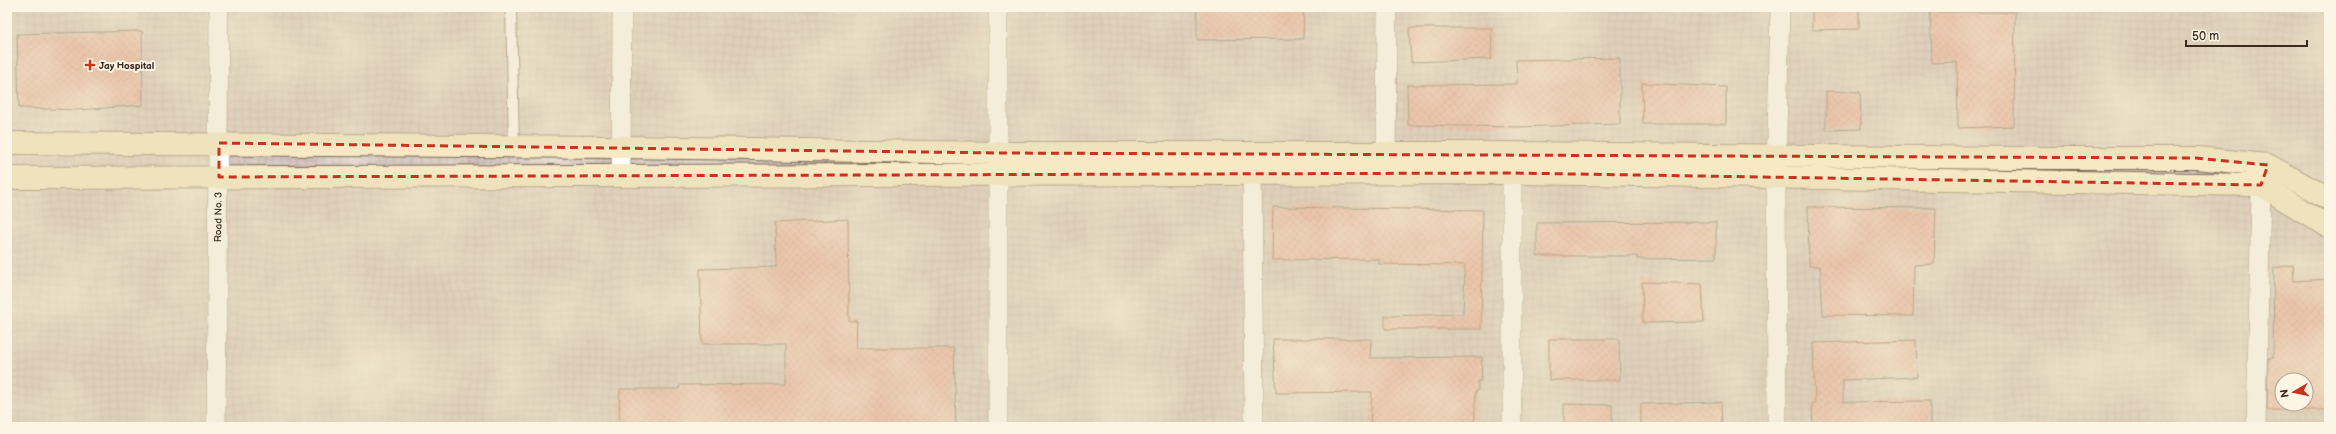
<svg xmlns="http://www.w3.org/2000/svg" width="2336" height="434" font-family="'Balsamiq Sans',sans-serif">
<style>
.industrial{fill:url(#industrial-grid);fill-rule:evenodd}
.building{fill:url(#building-cross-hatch);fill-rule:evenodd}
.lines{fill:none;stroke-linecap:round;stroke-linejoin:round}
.lane-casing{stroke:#786954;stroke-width:12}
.street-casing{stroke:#786954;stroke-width:20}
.secondary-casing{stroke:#786954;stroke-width:24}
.lane{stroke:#fff;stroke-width:10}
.street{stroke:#fff;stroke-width:19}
.secondary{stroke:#f6e9c3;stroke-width:22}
.marked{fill:none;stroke:#c8321e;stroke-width:3;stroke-dasharray:8 5;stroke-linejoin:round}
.poi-dot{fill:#c8321e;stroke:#fcf5e5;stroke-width:1.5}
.labels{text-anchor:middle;stroke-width:4;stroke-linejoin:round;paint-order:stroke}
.poi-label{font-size:10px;font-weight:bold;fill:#3b2a1e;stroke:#fcf5e5;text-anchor:start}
.street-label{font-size:10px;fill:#3b2a1e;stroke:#fcf5e5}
</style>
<defs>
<pattern id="industrial-grid" width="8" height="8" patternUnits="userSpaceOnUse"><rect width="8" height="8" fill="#d1bfbd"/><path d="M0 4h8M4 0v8" fill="none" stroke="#b4a4a2"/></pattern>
<pattern id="building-cross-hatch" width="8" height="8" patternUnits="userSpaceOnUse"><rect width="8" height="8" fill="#eda79a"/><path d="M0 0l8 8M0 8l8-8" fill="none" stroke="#c1887d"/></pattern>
</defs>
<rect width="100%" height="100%" fill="#fcf5e5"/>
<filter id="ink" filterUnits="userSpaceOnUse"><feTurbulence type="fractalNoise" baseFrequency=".025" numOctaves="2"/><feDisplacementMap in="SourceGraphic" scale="8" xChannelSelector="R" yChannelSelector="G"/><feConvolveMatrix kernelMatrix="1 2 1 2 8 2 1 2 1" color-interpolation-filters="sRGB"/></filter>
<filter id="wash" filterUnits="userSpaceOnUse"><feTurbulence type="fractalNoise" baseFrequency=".012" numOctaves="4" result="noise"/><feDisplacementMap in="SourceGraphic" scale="16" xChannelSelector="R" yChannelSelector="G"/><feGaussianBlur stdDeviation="0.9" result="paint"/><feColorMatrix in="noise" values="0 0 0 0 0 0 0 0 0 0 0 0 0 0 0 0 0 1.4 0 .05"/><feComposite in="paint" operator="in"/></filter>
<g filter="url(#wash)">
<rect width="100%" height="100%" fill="#e9deb9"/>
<path class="industrial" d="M7 7H2329V427H7ZM2282 380H2306V404H2282Z"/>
<g id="blocks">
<g class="building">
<path d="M1197 7H1304L1303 39 1197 40Z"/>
<path d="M1812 7H1859V29L1812 30Z"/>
<path d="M1930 12H2015L2014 126 1958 128 1957 62 1932 63Z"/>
<path d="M1409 28H1492L1491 59 1411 62Z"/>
<path d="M142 31 143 105 79 110 19 108 17 34Z"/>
<path d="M1620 58V124L1517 127 1408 125 1407 85 1517 84 1516 60Z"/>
<path d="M1642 83 1726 87V124H1643Z"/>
<path d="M1826 91 1860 92 1861 129 1826 130Z"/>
<path d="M1273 207 1483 210 1481 329H1385V316L1463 314 1465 265 1379 264V259L1272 260Z"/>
<path d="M1808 207 1936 208 1934 264 1914 265 1913 316 1823 315 1820 266H1809Z"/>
<path d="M848 219 849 321H857L856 348H954L956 427H619L620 389H679L680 385 786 384V344H702L700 269 776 267 775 223Z"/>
<path d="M1716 222V258L1637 259V256H1537V223Z"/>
<path d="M2293 265 2294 281 2329 279V410H2267L2268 358H2273L2274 268ZM2282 380H2306V404H2282Z"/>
<path d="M1642 282 1702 284 1704 322 1643 323Z"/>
<path d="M1273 339H1371L1370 358 1482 357 1481 381H1478V391H1476L1474 427H1370L1372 392 1276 393Z"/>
<path d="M1549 339H1619L1620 380H1549Z"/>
<path d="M1916 340 1917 377 1843 380V402L1930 401V427H1813L1812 403H1815L1813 343Z"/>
<path d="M1721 402 1722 427H1641V404Z"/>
<path d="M1564 404 1612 405V427H1564Z"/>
</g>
</g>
</g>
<g filter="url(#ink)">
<use href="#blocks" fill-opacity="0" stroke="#786954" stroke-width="1"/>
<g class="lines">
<defs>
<path id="lane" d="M511 7 514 146"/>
<g id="street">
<path d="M998 7V427"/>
<path d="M1252 158 1254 427"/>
<path d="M1512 158V427"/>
<path d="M1386 168 1387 7"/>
<path d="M621 176 622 7"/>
<path id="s1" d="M216 427 219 7"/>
<path d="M1777 427 1776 176 1780 7"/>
<path d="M2256 427 2261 185 2265 173"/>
</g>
<g id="secondary">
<path d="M7 143 621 147 998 153H1512L2017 158H2196L2268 165 2329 199"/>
<path d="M7 178 1512 173 2261 185 2329 227"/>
</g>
</defs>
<use href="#lane" class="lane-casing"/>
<use href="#street" class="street-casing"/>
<use href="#secondary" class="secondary-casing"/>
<use href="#lane" class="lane"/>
<use href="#street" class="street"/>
<use href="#secondary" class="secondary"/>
</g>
</g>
<path d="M0 0H2336V434H0ZM219 143 998 153 2196 158 2268 165 2261 185 1512 173 219 177Z" fill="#e9deb9" fill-opacity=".55" fill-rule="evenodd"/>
<path class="marked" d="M219 143 998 153 2196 158 2268 165 2261 185 1512 173 219 177Z"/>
<path class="poi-dot" d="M88 59h4v4h4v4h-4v4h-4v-4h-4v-4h4z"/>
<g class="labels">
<g class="poi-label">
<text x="99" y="69">Jay Hospital</text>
</g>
<g class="street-label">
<text dy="4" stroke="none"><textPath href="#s1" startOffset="210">Road No. 3</textPath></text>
</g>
</g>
<rect width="2336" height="434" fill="none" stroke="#fcf5e5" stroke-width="24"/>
<g transform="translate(2294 392) rotate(261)"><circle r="19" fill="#fcf5e5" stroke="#afa495"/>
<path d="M0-3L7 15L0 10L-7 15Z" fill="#c8321e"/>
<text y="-6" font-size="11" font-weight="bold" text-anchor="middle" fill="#3b2a1e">N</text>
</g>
<path d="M2186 40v6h121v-6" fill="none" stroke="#3b2a1e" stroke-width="2"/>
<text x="2192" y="40" font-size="12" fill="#3b2a1e" stroke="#fcf5e5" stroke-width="3" paint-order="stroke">50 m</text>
</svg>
